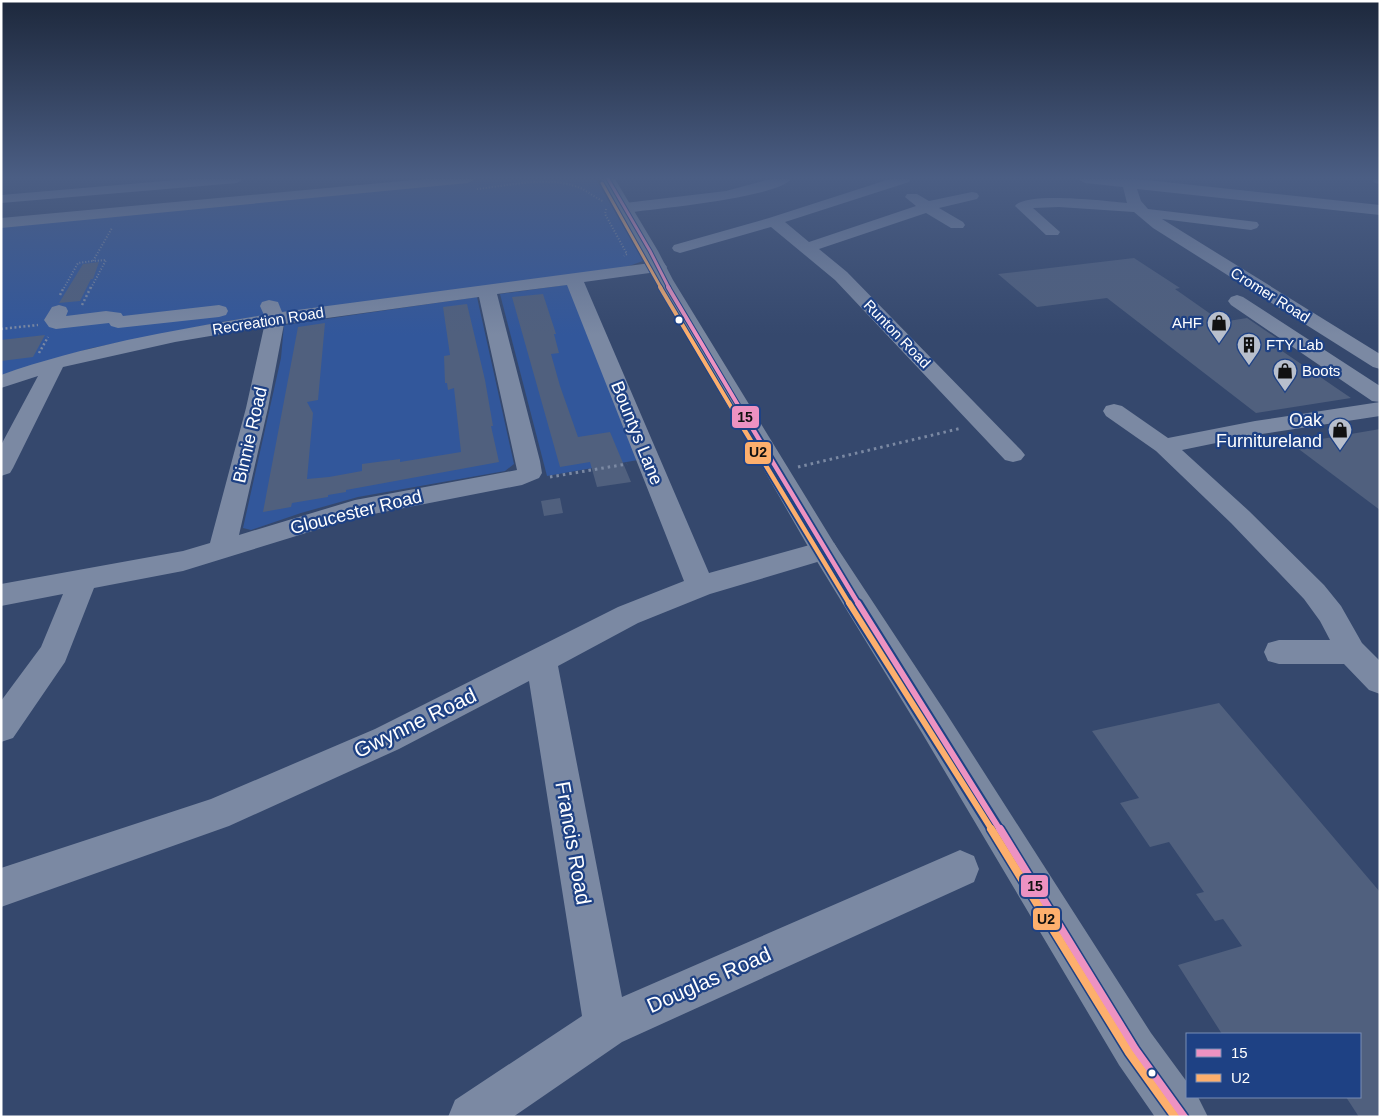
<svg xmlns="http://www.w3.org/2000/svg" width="1381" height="1118" font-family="Arial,sans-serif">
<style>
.green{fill:#32579b}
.building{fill:#50607e}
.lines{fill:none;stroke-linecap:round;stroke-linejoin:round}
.path-far2{stroke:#7b89a3;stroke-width:2;stroke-dasharray:1 2;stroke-linecap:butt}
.path-far1{stroke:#7b89a3;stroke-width:2.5;stroke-dasharray:2 2.5;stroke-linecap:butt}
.path{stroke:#7b89a3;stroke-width:3;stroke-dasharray:2.5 4;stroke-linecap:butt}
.minor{fill:#7b89a3;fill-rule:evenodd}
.major{fill:#7a88a0;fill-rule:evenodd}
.bus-1-far4-casing{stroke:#1e4184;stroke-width:5}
.bus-1-far3-casing{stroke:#1e4184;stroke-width:6}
.bus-1-far2-casing{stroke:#1e4184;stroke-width:8}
.bus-1-far1-casing{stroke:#1e4184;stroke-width:10}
.bus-1-casing{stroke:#1e4184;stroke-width:11}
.bus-2-far4-casing{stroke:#1e4184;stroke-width:5}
.bus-2-far3-casing{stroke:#1e4184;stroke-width:6}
.bus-2-far2-casing{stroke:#1e4184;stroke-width:8}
.bus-2-far1-casing{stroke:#1e4184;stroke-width:10}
.bus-2-casing{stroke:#1e4184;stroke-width:11}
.bus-1-far4{stroke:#ed92c2;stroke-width:3}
.bus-1-far3{stroke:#ed92c2;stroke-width:4}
.bus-1-far2{stroke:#ed92c2;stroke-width:4.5}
.bus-1-far1{stroke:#ed92c2;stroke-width:6}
.bus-1{stroke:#ed92c2;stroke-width:8}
.bus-2-far4{stroke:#fdaf6d;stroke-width:3}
.bus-2-far3{stroke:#fdaf6d;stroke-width:4}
.bus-2-far2{stroke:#fdaf6d;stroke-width:4.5}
.bus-2-far1{stroke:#fdaf6d;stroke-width:6}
.bus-2{stroke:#fdaf6d;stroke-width:8}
.bus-dot{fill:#fff;stroke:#1e4184;stroke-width:2}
.labels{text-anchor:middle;stroke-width:4.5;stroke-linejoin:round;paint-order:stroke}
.far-street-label{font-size:15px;fill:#fff;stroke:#1e4184}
.far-poi-label{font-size:15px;fill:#fff;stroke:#1e4184;text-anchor:start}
.poi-label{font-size:18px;fill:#fff;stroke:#1e4184;text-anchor:end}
.street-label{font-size:18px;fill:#fff;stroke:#1e4184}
.near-street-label{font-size:21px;fill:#fff;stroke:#1e4184}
.line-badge{stroke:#1e4184;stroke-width:2}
.pale-badge-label{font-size:14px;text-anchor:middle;font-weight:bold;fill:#111}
</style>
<rect width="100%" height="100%" fill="#35486d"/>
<g class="green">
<path d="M490 179H596L643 261 626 267 227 321 92 348 1 375V225Z"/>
<path d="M572 284 638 460 547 476 500 294Z"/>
<path d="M477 297 514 464 505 471 358 497 301 513 251 530 243 528 281 358 284 325Z"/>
</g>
<g class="building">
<path d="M1134 258 1180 288 1175 289 1222 322 1247 318 1278 339 1266 340 1351 398 1256 413 1107 298 1037 307 998 274Z"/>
<path d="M99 262 93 279H91L80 301 59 303 83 264Z"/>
<path d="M543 294 556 334H554L559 353 551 354 560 386 578 437 610 432 631 482 597 487 590 462 560 467 512 297Z"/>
<path d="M467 304 485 380 493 426H491L499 462 346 490V492L328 495V497L292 503 291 507 263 512 298 327 325 323 318 400 307 402 313 413 307 479 329 477 362 471V464L400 459V462L461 452 454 388 448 390 447 383H445L444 356 450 355 443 307Z"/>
<path d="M45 335 33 357 1 361V340Z"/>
<path d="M1380 429V510L1292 444Z"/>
<path d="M560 498 563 513 544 516 541 501Z"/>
<path d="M1219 703 1380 892V1117H1359L1346 1097H1360V1034H1222L1178 965 1242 946 1223 919 1215 921 1196 894 1204 892 1169 842 1150 847 1120 803 1139 798 1092 731Z"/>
</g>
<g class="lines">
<g class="path-far2">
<path d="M477 189C508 186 544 176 575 186 586 189 593 197 603 201"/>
<path d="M606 209 605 214 627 254 624 256"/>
<path d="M64 288 78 263 93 261"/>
<path d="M91 288 106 260 93 261 112 228"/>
</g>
<g class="path-far1">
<path d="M60 295 64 287"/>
<path d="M82 305 91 287"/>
<path d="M1 329 38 325"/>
<path d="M39 353 48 337"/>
</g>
<g class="path">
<path d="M798 467 962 428"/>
<path d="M550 477 627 464"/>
</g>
<g class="minor">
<path d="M188 179H244L237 183 1 203V195Z"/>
<path d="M424 179H475L468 183 1 228V218Z"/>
<path d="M771 179H791C777 198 653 209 625 213L620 211 617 208 620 205 625 203 726 191Z"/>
<path d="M890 179H911L909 182 785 222 809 242 916 206 905 197 907 194H917L929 201 972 192 977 193 979 196 977 199 939 208 963 222 965 225 963 228H951L926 213 819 249 847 272 1021 450 1025 455 1021 460 1013 462 1005 460 835 280 771 227 680 253 674 251 672 248 674 245 769 218Z"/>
<path d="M1078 179H1137L1380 205V215L1137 189 1141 201 1148 209 1257 222 1259 225 1257 228 1251 230 1162 219 1380 354V369L1373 367 1153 228 1134 212 1059 207 1033 208 1060 232 1058 235H1046L1015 206C1025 191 1108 201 1127 203L1123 187 1085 183Z"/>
<path d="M1372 179H1380V184L1375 183Z"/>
<path d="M658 262 664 263 667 267 664 271 584 282 709 573 824 541 834 543 838 550 834 557 710 594 638 623 558 666 622 997 960 850 974 856 979 869 974 882 622 1042 513 1117H448L455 1100 582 1016 529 681 399 749 229 826 1 907V868L211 799 375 729 618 607 684 581 567 285 497 294 540 461 542 473 539 478 522 485 358 517 183 571 94 588 65 662 13 738 1 742V701L41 647 63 594 1 606V584L183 551 210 543 246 408 264 327 175 342 63 367 13 468 10 473 1 476V445L38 376 1 388V375C86 345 176 330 264 315L260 306 262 302 269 300 278 302 282 312ZM479 297 517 470 355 500 239 535 268 408 284 324Z"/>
<path d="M1237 295 1243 297 1380 386V416L1255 435 1182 450 1249 511 1324 585 1341 606 1362 643 1380 661V694L1369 690 1344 664H1279L1268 661 1264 652 1268 643 1279 640H1330L1320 621 1304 599 1231 523 1156 451 1106 416 1103 411 1106 406 1114 404 1122 406 1168 438 1255 421 1380 402 1372 401 1231 305 1228 301 1231 297Z"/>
<path d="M59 305 66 307 68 311 66 316 106 311 121 313 123 316 219 305 226 307 228 311 226 315 219 317 118 328 111 326 109 323 56 329 49 327 44 320 52 307Z"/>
</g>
<path class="major" d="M601 179H615L658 251 673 280 834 543 946 713 1151 1033 1187 1082V1097H1198L1208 1117H1155L1119 1065 922 733 810 550 655 280 642 251Z"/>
<defs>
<path id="bus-1-far4" d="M608 179 650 251 669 288"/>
<path id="bus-1-far3" d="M668 287 751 427"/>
<path id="bus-1-far2" d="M751 426 859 605"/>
<path id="bus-1-far1" d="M858 603 1000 830"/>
<path id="bus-1" d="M1000 829 1135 1049 1184 1117"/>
<path id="bus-2-far4" d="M602 183 661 288"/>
<path id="bus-2-far3" d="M660 287 743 427"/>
<path id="bus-2-far2" d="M742 426 850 605"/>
<path id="bus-2-far1" d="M849 603 992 830"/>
<path id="bus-2" d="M991 829 1129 1053 1175 1117"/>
</defs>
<use href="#bus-1-far4" class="bus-1-far4-casing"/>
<use href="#bus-1-far3" class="bus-1-far3-casing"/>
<use href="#bus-1-far2" class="bus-1-far2-casing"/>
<use href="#bus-1-far1" class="bus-1-far1-casing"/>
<use href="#bus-1" class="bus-1-casing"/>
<use href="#bus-2-far4" class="bus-2-far4-casing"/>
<use href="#bus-2-far3" class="bus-2-far3-casing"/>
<use href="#bus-2-far2" class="bus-2-far2-casing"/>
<use href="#bus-2-far1" class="bus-2-far1-casing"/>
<use href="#bus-2" class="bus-2-casing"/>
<use href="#bus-1-far4" class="bus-1-far4"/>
<use href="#bus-1-far3" class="bus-1-far3"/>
<use href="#bus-1-far2" class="bus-1-far2"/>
<use href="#bus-1-far1" class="bus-1-far1"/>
<use href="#bus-1" class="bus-1"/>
<use href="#bus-2-far4" class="bus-2-far4"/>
<use href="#bus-2-far3" class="bus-2-far3"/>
<use href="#bus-2-far2" class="bus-2-far2"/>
<use href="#bus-2-far1" class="bus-2-far1"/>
<use href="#bus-2" class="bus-2"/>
</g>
<linearGradient id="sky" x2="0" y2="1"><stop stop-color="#1d283c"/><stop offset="0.53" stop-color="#4b5e84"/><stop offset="1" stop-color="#4b5e84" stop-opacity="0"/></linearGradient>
<rect width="1381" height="335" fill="url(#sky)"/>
<defs>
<symbol id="shop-pin" viewBox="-11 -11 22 30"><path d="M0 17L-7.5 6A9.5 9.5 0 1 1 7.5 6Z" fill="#b8bfcc" stroke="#1e4184"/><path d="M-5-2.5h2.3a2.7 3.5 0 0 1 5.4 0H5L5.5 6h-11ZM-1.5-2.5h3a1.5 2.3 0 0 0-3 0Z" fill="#111"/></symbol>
<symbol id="building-pin" viewBox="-11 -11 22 30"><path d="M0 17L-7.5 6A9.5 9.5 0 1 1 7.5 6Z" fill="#b8bfcc" stroke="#1e4184"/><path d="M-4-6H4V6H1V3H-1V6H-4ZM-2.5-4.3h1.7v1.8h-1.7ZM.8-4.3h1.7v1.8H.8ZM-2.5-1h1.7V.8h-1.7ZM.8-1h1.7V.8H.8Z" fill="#111"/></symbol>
</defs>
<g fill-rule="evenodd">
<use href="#shop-pin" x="1205" y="309" width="28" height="38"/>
<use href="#building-pin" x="1235" y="331" width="28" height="38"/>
<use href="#shop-pin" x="1271" y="357" width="28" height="38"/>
<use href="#shop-pin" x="1326" y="416" width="28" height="38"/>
</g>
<g class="bus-dot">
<circle cx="679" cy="320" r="4.5"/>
<circle cx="1152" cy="1073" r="4.5"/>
</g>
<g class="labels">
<g class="far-street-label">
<text transform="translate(1270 295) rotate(32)" y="5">Cromer Road</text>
<text transform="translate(268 321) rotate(-9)" y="5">Recreation Road</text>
<text transform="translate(897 334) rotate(46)" y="5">Runton Road</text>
</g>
<g class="far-poi-label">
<text x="1202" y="328" text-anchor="end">AHF</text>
<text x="1266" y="350">FTY Lab</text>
<text x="1302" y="376">Boots</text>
</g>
<g class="poi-label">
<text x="1322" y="426">Oak<tspan x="1322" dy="21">Furnitureland</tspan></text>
</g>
<g class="street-label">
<text transform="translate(637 433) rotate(68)" y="6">Bountys Lane</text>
<text transform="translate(250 435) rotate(-77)" y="6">Binnie Road</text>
<text transform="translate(356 512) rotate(-14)" y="6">Gloucester Road</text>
</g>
<g class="near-street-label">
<text transform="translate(415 723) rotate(-26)" y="7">Gwynne Road</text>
<text transform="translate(573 843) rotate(80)" y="7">Francis Road</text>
<text transform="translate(709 980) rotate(-24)" y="7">Douglas Road</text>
</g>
</g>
<g class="line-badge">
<rect x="731" y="405" width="29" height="24" rx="5" fill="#ed92c2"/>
<rect x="744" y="441" width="28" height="24" rx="5" fill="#fdaf6d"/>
<rect x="1020" y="874" width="29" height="24" rx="5" fill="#ed92c2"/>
<rect x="1032" y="907" width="29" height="24" rx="5" fill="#fdaf6d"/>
</g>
<g class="pale-badge-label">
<text x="745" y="422">15</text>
<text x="758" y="457">U2</text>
<text x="1035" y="891">15</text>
<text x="1046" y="924">U2</text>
</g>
<rect width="1381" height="1118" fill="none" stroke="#ffffff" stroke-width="5"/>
<rect x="1186" y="1033" width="175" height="65" fill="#1e4184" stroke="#788db5"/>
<rect x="1196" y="1049" width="25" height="8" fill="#ed92c2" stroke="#788db5"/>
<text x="1231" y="1058" font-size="15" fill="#ffffff">15</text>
<rect x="1196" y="1074" width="25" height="8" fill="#fdaf6d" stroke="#788db5"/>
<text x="1231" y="1083" font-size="15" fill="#ffffff">U2</text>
</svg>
